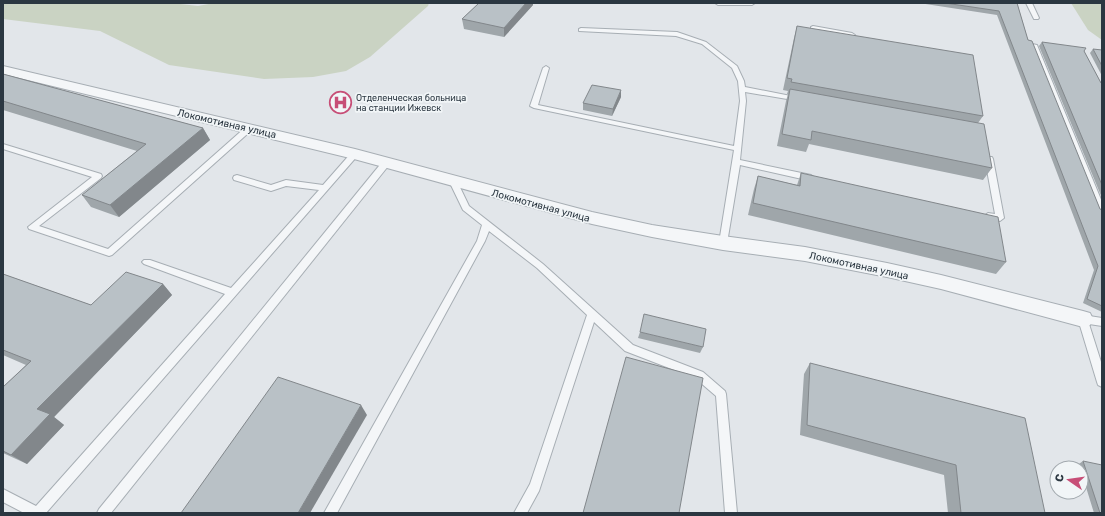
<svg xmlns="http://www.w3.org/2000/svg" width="1105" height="516" font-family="Rubik,sans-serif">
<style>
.green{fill:#cad3c3}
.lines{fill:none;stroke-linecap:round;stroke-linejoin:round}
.service-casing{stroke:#a7aeb4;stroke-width:2}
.minor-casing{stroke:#a7aeb4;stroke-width:2}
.service{fill:#f4f6f8;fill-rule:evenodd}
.minor{fill:#f4f6f8;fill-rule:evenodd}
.wall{fill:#9fa6aa}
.shaded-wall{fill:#82878b}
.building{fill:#b9c1c6;stroke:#82878b}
.labels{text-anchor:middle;stroke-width:3.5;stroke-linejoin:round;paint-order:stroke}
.far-poi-label{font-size:9px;fill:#2b3741;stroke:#f1f5f7;text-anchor:start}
.street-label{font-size:10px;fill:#2b3741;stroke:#f1f5f7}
</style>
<rect width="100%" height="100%" fill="#e2e6ea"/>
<g class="green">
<path d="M3 3H172L198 6 214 3H429L428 6 370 57 346 71 313 77 264 79 169 65 100 31 3 19Z"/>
<path d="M1071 3H1102V40L1088 30Z"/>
</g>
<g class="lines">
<defs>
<g id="service">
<path d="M715 3H755L752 5H718Z"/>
<path d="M1026 3H1032L1039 18 1038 19H1034Z"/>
<path d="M813 26 852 33 855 35 852 37 811 29V27Z"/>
<path d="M581 28 677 32 706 42 737 66 744 81 745 87 801 98 802 99 799 101 745 92 746 101 740 160 811 175 815 178 814 180 811 181 740 165 727 243 723 246 720 245 719 243 734 150 534 108 530 106 543 68 546 66 549 68 538 105 734 146 740 101 738 81 732 68 702 44 676 36 579 31V29Z"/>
<path d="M1032 44 1037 45 1102 202V215L1098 212 1031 45Z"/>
<path d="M247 126H253L254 128 112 255 109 256 29 229 28 227 92 177 3 149V144L101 174 102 176 101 178 39 226 108 249Z"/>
<path d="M352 152H358L359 154 46 513H24L3 502V489L36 506 225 294 144 264 142 262 144 260H150L231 288 319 190 286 186 271 191 234 180 233 178 234 176 237 175 271 185 286 180 323 185Z"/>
<path d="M986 157H992L993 159 1004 218 1000 221 985 218 984 216 988 213 995 214 985 159Z"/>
<path d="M386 160 390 163 389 165 111 513H97L99 509 383 161Z"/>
<path d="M453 178 457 181 469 206 543 264 633 345 703 372 725 391 726 394 737 513H725L716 396 695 378 625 351 594 322 539 491 527 513H514L530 484 587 315 537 268 489 231 485 241 337 513H324L477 241 482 225 463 210 449 181Z"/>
<path d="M1083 315 1102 318V326L1089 324 1102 365V387L1098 385 1097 382 1078 319 1080 316Z"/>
</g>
<path id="minor" d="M3 66 355 149 592 212 652 225 723 236 805 247 887 263 941 275 1083 311 1090 313 1093 319 1090 325 1083 327 941 289 887 277 805 261 723 250 652 237 592 224 354 159 3 74Z"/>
</defs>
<use href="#service" class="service-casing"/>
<use href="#minor" class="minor-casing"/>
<use href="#service" class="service"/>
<use href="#minor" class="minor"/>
</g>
<g class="wall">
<path d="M479 3H533V5L504 37 464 29 462 19Z"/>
<path d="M919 3H1017L1028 40 1100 209 1102 210V312L1083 303 1094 270 997 15Z"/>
<path d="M797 26 983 116 978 123 992 168 983 180 809 144 806 152 777 146 786 101 788 94H787L788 91 783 90 794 38Z"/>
<path d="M1042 42 1084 51 1101 83 1102 84V198L1039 46Z"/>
<path d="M1093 49 1102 50V76L1090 53Z"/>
<path d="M3 74 203 128 210 140 119 217 91 207 82 195 137 151 3 110Z"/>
<path d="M621 97 612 116 583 110V103Z"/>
<path d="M801 173 1006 262 996 274 748 215 754 189 758 176 797 185Z"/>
<path d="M3 274 91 305 163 284 172 295 54 417 64 425 27 464 3 453V387L26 365 3 355Z"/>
<path d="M640 332 703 347 700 353 638 338Z"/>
<path d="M810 363 1045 513H948L944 475 800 435 804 374Z"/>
<path d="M1083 461 1102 513H1094L1081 471V468H1080L1079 464Z"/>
</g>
<g class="shaded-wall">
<path d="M526 3H533V5L504 37V28Z"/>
<path d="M621 90V97L612 116 613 109Z"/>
<path d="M203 128 210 140 119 217 110 205Z"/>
<path d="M163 284 172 295 54 417 64 425 27 464 11 455 37 409Z"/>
<path d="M361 405 367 415 310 513H298Z"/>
</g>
<g class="building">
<path d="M479 3H526L504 28 462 19Z"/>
<path d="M945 3H1017L1028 40 1032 41 1100 209 1102 210V306L1087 299 1098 266 999 11Z"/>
<path d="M797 26 973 55 983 116 791 82 792 79 787 78Z"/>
<path d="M1042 42 1086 48 1084 51 1101 83 1102 84V185Z"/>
<path d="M1093 49 1102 50V66Z"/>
<path d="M3 74 203 128 110 205 82 195 146 144 3 101Z"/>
<path d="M592 85 621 90 613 109 583 103Z"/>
<path d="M790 89 984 124 992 168 812 131 811 140 782 134Z"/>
<path d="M801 173 998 217 1006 262 753 203 758 176 800 186Z"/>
<path d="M126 272 163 284 37 409 50 414 11 455 3 451V387L31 361 3 350V274L91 305Z"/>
<path d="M644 314 706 329 703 347 640 332Z"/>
<path d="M626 357 703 378 679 513H583Z"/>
<path d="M810 363 1025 418 1045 513H961L956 465 807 425Z"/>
<path d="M278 377 361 405 298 513H181Z"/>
<path d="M1083 461 1102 465V513H1100Z"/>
</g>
<defs>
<symbol id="hospital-ring" viewBox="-11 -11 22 22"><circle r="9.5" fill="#f1f5f7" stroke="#c74e77" stroke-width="1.5"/><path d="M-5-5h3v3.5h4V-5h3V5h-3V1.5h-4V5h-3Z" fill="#c74e77"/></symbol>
</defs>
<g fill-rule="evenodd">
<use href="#hospital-ring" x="328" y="90" width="25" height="25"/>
</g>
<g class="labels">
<g class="far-poi-label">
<text x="356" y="101">Отделенческая больница<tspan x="356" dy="10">на станции Ижевск</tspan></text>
</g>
<g class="street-label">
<text transform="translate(227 123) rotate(13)" y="4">Локомотивная улица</text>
<text transform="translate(541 205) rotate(15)" y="4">Локомотивная улица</text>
<text transform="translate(859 265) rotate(12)" y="4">Локомотивная улица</text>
</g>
</g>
<rect width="1105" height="516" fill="none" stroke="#2b3741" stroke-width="8"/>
<g transform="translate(1069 480) rotate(283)"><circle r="19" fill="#f1f5f7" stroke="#a2a9ae"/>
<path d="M0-3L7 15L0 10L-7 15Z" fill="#c74e77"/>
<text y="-6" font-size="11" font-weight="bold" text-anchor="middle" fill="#2b3741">С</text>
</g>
</svg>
